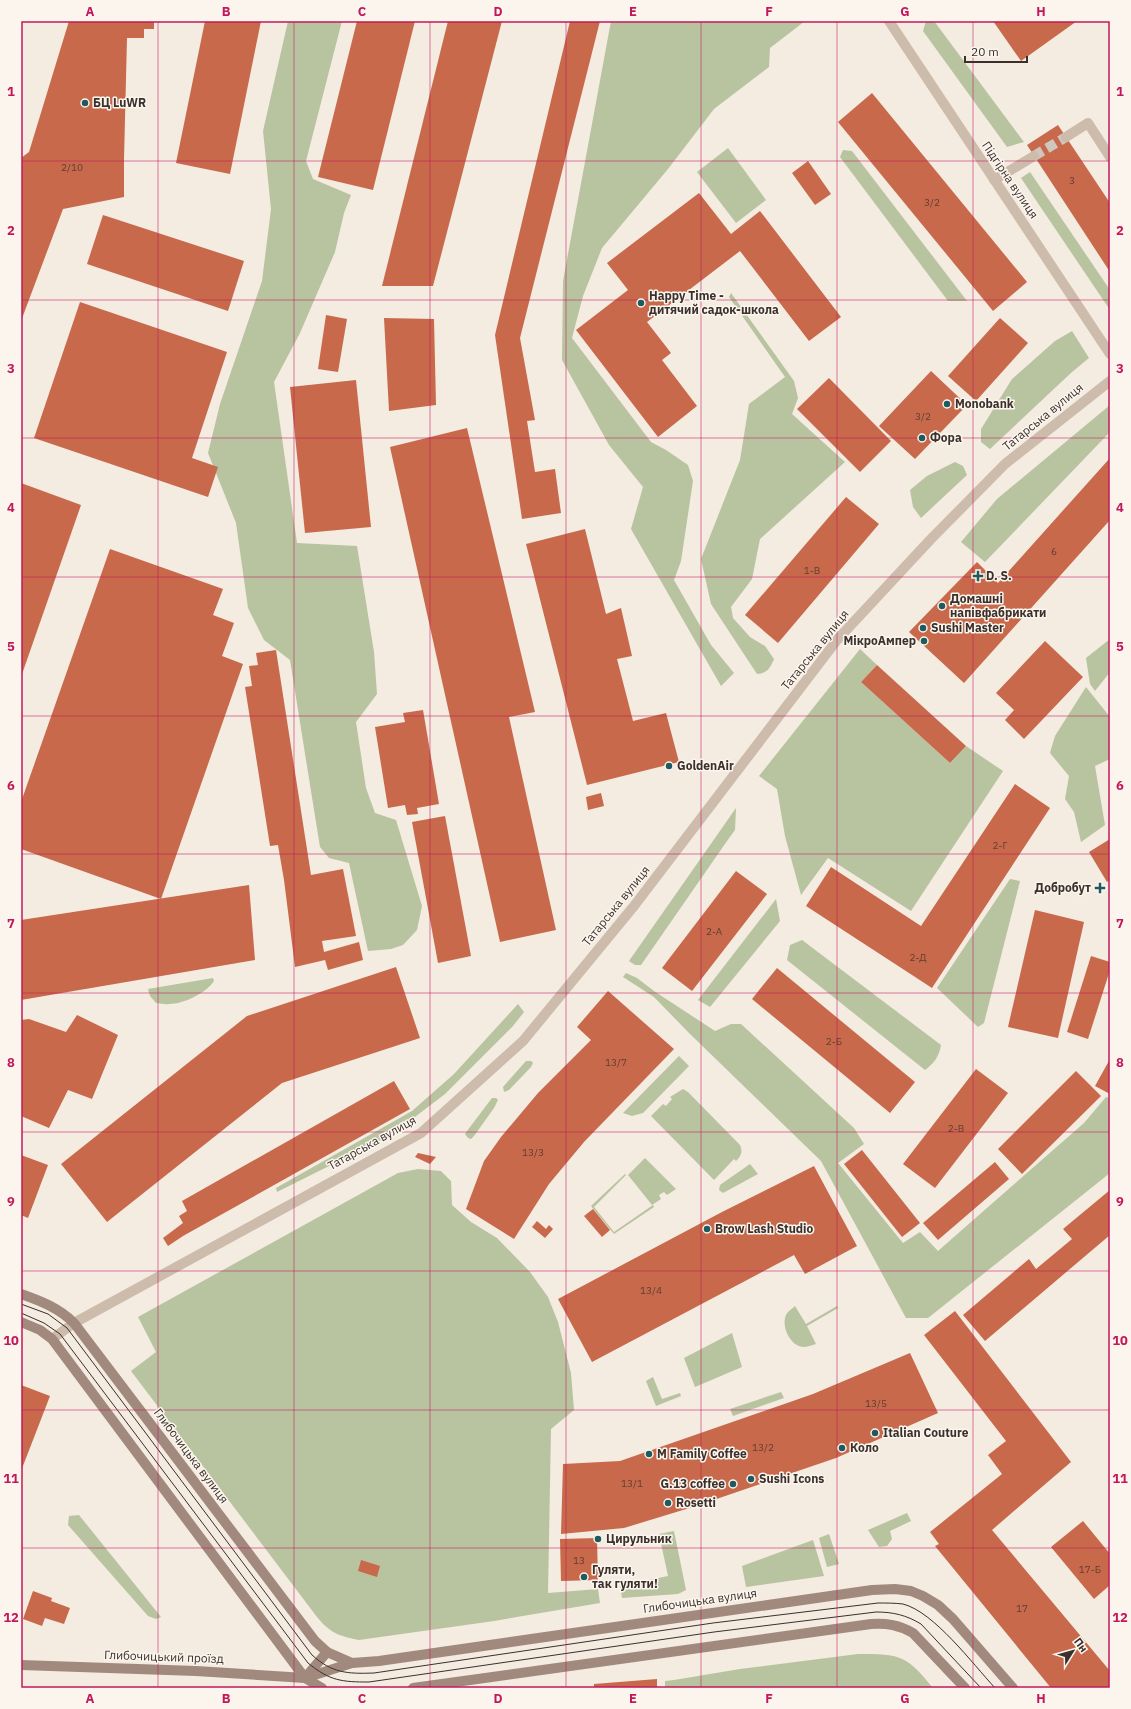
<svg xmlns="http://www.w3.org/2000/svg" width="1131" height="1709" font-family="'IBM Plex Sans',sans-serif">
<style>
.green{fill:#b8c4a0}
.building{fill:#c8694b}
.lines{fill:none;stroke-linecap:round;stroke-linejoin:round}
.street-tunnel{stroke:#cfc6bd;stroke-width:10;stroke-dasharray:10 5;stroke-linecap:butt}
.street{stroke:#cdbbac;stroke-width:10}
.secondary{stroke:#a18a7d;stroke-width:10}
.tram{stroke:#3b302b;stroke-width:1}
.grid{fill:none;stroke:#c2185b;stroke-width:1;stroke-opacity:0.55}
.poi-dot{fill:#1f5a5e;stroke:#fbf5ee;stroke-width:1.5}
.labels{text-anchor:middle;stroke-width:3;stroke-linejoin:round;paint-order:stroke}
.number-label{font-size:10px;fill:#5e3e33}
.poi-label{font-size:12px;font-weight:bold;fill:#3b302b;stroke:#fbf5ee;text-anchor:start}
.street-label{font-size:12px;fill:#3b302b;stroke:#fbf5ee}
.neatline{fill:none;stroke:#c2185b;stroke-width:1.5}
.grid-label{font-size:13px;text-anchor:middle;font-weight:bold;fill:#c2185b}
</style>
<rect width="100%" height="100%" fill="#f4ebe1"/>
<g class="green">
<path d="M288 21H342L306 161 313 179 351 195 344 213 335 252 300 333 274 382 297 543 357 546 374 652 377 694 356 722 366 788 375 813 396 820 422 906 417 930 403 945 391 949 368 951 349 863 329 858 320 847 290 660 264 640 248 608 236 523 208 453 220 404 262 281 271 209 263 131Z"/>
<path d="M611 21H805L770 48 769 67 714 109 668 169 602 248 583 296 572 338 651 442 666 450 688 465 693 481 681 561 674 580 711 645 734 673 721 686 631 529 643 487 609 445 562 360 563 281Z"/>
<path d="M926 21H934L1024 142 1007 147 923 31Z"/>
<path d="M728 148 766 200 736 223 697 172Z"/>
<path d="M843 150 852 151 967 301H948L840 157Z"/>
<path d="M1030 172 1110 290V310L1021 178Z"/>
<path d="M731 293 794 381 798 398 792 414 845 462 760 539 752 579 731 607 733 618 750 637 765 646 774 659C770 668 768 673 757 674L711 604 701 559 740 460 749 404 785 377 729 297Z"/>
<path d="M1072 331 1089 358 1072 372 990 449 981 442V429L1012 379 1055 341Z"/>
<path d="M1110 405V432L985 562 961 542 997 499Z"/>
<path d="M955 462 963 466 967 475 921 518 913 507 910 490 927 476Z"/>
<path d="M1110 639V672L1095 691 1090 684 1086 658Z"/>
<path d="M860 649 877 665 861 682 950 763 966 746 1003 771 911 911 828 858 801 895 785 836 777 789 759 776Z"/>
<path d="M1086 687 1110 717V759L1095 766 1105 825 1081 842 1074 812 1065 799 1069 776 1050 753 1055 736Z"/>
<path d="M736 808 735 830 727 841 641 965H635L629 961Z"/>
<path d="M1010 879 1020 881 984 1023 978 1027 937 988Z"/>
<path d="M776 899 780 921 710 1007 698 1000Z"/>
<path d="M802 940 941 1045C939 1057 934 1063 925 1070L787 960 790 945Z"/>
<path d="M626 973 637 978 654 991 715 1031 731 1024H741L854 1128 864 1144 838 1163 903 1243 920 1232 938 1251 1084 1123 1106 1097 1110 1098V1173L928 1318H906L821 1161 689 1033 654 997 623 977Z"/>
<path d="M213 978 214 981C206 993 184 1004 169 1004 165 1005 160 1003 156 1003L150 996 148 989Z"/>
<path d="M518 1004 524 1012 513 1026 445 1094 407 1123 381 1140 277 1192 276 1188 412 1111 454 1074Z"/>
<path d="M679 1056 689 1066 643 1113 632 1116 623 1113Z"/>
<path d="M526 1061H531L533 1063 531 1067 509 1090 504 1092 503 1087Z"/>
<path d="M683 1089 688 1092 740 1145C743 1152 741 1156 736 1161L734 1159 714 1180 651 1116 663 1104 666 1106 672 1099 670 1097Z"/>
<path d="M492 1098H496L498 1100 494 1108 474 1136 471 1139 468 1138 465 1134 467 1131Z"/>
<path d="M645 1158 676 1189 667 1195 664 1192 659 1195 661 1199 652 1205 628 1175Z"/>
<path d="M750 1164 758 1174 723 1193 719 1190 720 1185Z"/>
<path d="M418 1169 441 1171 451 1181 452 1205 471 1222 497 1238 530 1272 548 1297 558 1322 571 1373 574 1410 551 1429 548 1593 598 1589 600 1603 494 1621 359 1640C339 1636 330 1633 317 1617L131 1371 156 1352 138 1317 398 1173Z"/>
<path d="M625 1174 626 1175 594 1207 614 1232 653 1205 654 1207 614 1234 591 1206Z"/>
<path d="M795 1306 806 1324 837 1306 838 1308 807 1326 816 1344C812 1345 807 1347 803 1347 790 1346 781 1326 786 1315 788 1311 793 1308 795 1306Z"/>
<path d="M732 1333 742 1367 695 1387 684 1358Z"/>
<path d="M653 1377 662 1399 680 1393 681 1396 656 1406 646 1381Z"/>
<path d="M781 1392 784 1398 733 1416 730 1409Z"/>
<path d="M907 1513 911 1521 890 1531 892 1539 887 1546 879 1547 868 1530Z"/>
<path d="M79 1515 161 1617 156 1619 148 1616 68 1525 69 1516Z"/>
<path d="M674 1531 686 1590 678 1594 622 1598 620 1586 668 1576 659 1534Z"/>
<path d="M829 1534 839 1564 827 1567 819 1538Z"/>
<path d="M813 1540 824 1576 746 1587 742 1566Z"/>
<path d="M858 1654C901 1654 906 1655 933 1688H665V1681L674 1680 740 1669Z"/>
</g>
<g class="building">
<path d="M69 21H154V29H144V38H127L124 159V197L63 209 21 321V158L29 152Z"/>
<path d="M205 21H261L230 174 176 163Z"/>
<path d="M357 21H415L373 190 318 177Z"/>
<path d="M448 21H502L433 286H382Z"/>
<path d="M570 21H600L520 338 535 420 527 421 535 472 555 469 561 513 522 519 495 335Z"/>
<path d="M993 21H1077L1021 61Z"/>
<path d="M872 93 1027 282 993 311 838 122Z"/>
<path d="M1058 125 1110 203V272L1027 145Z"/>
<path d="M808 161 831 194 815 205 792 173Z"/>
<path d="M699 193 731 234 760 211 841 317 809 341 740 251 647 322 671 353 662 360 697 406 658 437 576 330 628 290 607 263Z"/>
<path d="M103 215 244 261 228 311 87 264Z"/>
<path d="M80 302 227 352 192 458 218 467 208 497 34 438Z"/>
<path d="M326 315 347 319 338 372 318 369Z"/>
<path d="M384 318 434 319 436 405 389 411Z"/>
<path d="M1000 318 1028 343 976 401 948 376Z"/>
<path d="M931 371 967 405 915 459 879 426Z"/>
<path d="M829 378 891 441 860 472 797 409Z"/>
<path d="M356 380 371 527 305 533 290 387Z"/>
<path d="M467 428 535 712 509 717 556 930 500 942 390 447Z"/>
<path d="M1110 458V520L964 683 909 632 977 562 998 583Z"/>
<path d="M21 483 81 505 21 677Z"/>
<path d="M846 497 879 524 778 643 745 615Z"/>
<path d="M585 529 606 614 621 608 632 656 617 659 633 721 666 713 679 762 587 785 526 544Z"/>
<path d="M110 549 223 589 213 615 234 623 222 656 243 664 161 899 21 849V802Z"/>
<path d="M1045 641 1083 677 1024 739 1005 720 1014 710 996 693Z"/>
<path d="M276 650 311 875 343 869 356 936 322 941 324 952 359 942 363 960 328 970 325 960 295 967 284 880 278 845 270 846 245 687 252 686 249 666 258 665 256 653Z"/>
<path d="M877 665 966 746 950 763 861 682Z"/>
<path d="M423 710 439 804 417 808 418 814 407 815 405 805 388 808 375 727 405 722 403 713Z"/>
<path d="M1015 784 1050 808 932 988 806 906 831 867 921 926Z"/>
<path d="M601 793 604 806 588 810 586 797Z"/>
<path d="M445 816 471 956 438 963 412 822Z"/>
<path d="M1110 839V880L1107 882 1089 852Z"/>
<path d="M736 871 767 894 692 991 662 968Z"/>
<path d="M249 885 255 960 21 1000V920Z"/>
<path d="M1035 910 1084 922 1058 1038 1008 1027Z"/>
<path d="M1091 956 1110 962V970L1088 1039 1067 1032Z"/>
<path d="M396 967 420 1038 282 1083 107 1222 61 1164 247 1016Z"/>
<path d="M777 968 915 1082 890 1113 752 999Z"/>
<path d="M608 991 674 1049 584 1142 549 1184 514 1239 466 1209 484 1161 501 1137 538 1093 591 1040 577 1027Z"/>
<path d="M77 1015 118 1035 92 1099 68 1090 49 1128 21 1116V1020L29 1019 66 1032Z"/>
<path d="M1110 1059V1094L1095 1086Z"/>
<path d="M976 1069 1008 1093 935 1188 903 1164Z"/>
<path d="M1076 1071 1101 1096 1022 1174 998 1149Z"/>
<path d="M394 1081 410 1109 183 1236 168 1246 163 1238 183 1223 179 1216 187 1211 182 1201Z"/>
<path d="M862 1150 920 1223 902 1237 844 1164Z"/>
<path d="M418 1153 436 1157 430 1164 415 1157Z"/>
<path d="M21 1155 48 1165 28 1218 21 1215Z"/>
<path d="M995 1162 1009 1179 938 1240 923 1223Z"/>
<path d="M814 1166 857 1246 805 1274 794 1255 592 1362 558 1299 722 1212Z"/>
<path d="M1110 1190V1235L985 1341 963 1315 1029 1259 1036 1269 1072 1239 1063 1229Z"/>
<path d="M593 1209 610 1230 602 1237 584 1216Z"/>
<path d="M537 1221 546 1229 549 1225 553 1229 545 1238 532 1227Z"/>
<path d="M955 1311 1071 1462 992 1530 1110 1671V1688H1051L935 1546 939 1544 930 1532 1002 1474 988 1455 1006 1441 924 1335Z"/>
<path d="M910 1353 938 1413 836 1458 696 1506 624 1528 561 1534 563 1464 620 1461 813 1394Z"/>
<path d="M21 1385 50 1396 21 1471Z"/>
<path d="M1083 1521 1110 1554V1585L1094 1599 1051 1547Z"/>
<path d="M597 1538 598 1580 561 1581 560 1539Z"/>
<path d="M361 1560 380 1566 377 1577 358 1571Z"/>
<path d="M33 1591 52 1598 51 1601 70 1608 64 1624 45 1618 42 1626 23 1619Z"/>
<path d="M657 1679V1688H594V1684Z"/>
</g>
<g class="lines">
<path class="street-tunnel" d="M1034 156 1066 137"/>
<g class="street">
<path d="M889 21 1110 354"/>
<path d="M1066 137 1088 123 1110 157"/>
<path d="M994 180 1034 156"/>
<path d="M52 1339 74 1323 421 1133 523 1041 634 906 837 640 930 540 1005 464 1110 381"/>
</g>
<g class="secondary">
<path d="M21 1294C41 1301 59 1308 74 1323L315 1641 327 1652 352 1663"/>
<path d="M21 1322 40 1330 52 1339 296 1666 305 1678 322 1688"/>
<path d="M21 1665 196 1671 305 1678 352 1663 379 1661 872 1590 895 1589 911 1591 923 1596 938 1605 953 1619 1013 1688"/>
<path d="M305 1678 327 1652"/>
<path d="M413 1688 871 1624C887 1623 899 1625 913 1633L965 1688"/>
</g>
<g class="tram">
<path d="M21 1304 48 1314 67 1328 312 1655C332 1673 347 1674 374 1673L713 1623 878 1603C886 1603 895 1603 903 1604 934 1612 972 1663 995 1688"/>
<path d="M21 1313 44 1323 60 1334 308 1663C330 1681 342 1682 369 1682L714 1632 876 1612C893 1612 906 1615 921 1624L981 1688"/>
</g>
</g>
<path class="grid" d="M158 21V1688M294 21V1688M430 21V1688M566 21V1688M701 21V1688M837 21V1688M973 21V1688M21 161H1110M21 300H1110M21 438H1110M21 577H1110M21 716H1110M21 854H1110M21 993H1110M21 1132H1110M21 1271H1110M21 1410H1110M21 1548H1110"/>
<g class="poi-dot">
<circle cx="85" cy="103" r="4"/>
<circle cx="641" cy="303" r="4"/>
<circle cx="947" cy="404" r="4"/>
<circle cx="922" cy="438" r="4"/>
<path d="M976 570h4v4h4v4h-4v4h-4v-4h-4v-4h4z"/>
<circle cx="942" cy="606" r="4"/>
<circle cx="923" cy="628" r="4"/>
<circle cx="924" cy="641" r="4"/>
<circle cx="669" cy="766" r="4"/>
<path d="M1098 882h4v4h4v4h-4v4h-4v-4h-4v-4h4z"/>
<circle cx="707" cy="1229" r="4"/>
<circle cx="875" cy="1433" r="4"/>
<circle cx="842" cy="1448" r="4"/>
<circle cx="649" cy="1454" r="4"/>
<circle cx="751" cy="1479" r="4"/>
<circle cx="733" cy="1484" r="4"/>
<circle cx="668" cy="1503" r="4"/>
<circle cx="598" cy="1539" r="4"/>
<circle cx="584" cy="1577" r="4"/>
</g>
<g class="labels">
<g class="number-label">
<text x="72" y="171">2/10</text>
<text x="1072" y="184">3</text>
<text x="932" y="206">3/2</text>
<text x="923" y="420">3/2</text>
<text x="1054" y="555">6</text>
<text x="812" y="574">1-В</text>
<text x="1000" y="849">2-Г</text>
<text x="714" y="935">2-А</text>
<text x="918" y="961">2-Д</text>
<text x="834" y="1045">2-Б</text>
<text x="616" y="1066">13/7</text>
<text x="956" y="1132">2-В</text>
<text x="533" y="1156">13/3</text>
<text x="651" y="1294">13/4</text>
<text x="876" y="1407">13/5</text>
<text x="763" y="1451">13/2</text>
<text x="632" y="1487">13/1</text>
<text x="579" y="1564">13</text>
<text x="1090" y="1573">17-Б</text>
<text x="1022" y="1612">17</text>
</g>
<g class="poi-label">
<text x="93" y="107">БЦ LuWR</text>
<text x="649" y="300">Happy Time -<tspan x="649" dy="14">дитячий садок-школа</tspan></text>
<text x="955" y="408">Monobank</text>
<text x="930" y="442">Фора</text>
<text x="986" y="580">D. S.</text>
<text x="950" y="603">Домашні<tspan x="950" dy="14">напівфабрикати</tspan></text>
<text x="931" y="632">Sushi Master</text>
<text x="916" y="645" text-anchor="end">МікроАмпер</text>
<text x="677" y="770">GoldenAir</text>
<text x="1091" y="892" text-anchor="end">Добробут</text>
<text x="715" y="1233">Brow Lash Studio</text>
<text x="883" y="1437">Italian Couture</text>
<text x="850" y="1452">Коло</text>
<text x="657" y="1458">M Family Coffee</text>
<text x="759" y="1483">Sushi Icons</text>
<text x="725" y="1488" text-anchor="end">G.13 coffee</text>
<text x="676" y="1507">Rosetti</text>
<text x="606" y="1543">Цирульник</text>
<text x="592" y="1574">Гуляти,<tspan x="592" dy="14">так гуляти!</tspan></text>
</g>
<g class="street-label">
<text transform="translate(1010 180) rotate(56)" y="4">Підгірна вулиця</text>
<text transform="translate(1043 417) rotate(-39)" y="4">Татарська вулиця</text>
<text transform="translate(815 650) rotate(-51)" y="4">Татарська вулиця</text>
<text transform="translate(616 906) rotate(-51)" y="4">Татарська вулиця</text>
<text transform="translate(372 1143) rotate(-29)" y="4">Татарська вулиця</text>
<text transform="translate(191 1456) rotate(53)" y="4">Глибочицька вулиця</text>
<text transform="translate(700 1601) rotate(-8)" y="4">Глибочицька вулиця</text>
<text transform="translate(164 1657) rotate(2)" y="4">Глибочицький проїзд</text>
</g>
</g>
<rect width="1131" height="1709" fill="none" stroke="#fbf5ee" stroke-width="44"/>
<g transform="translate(1073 1651) rotate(53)" stroke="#fbf5ee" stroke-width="3" paint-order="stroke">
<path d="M0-3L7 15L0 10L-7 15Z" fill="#3b302b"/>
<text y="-6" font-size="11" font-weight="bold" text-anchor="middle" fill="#3b302b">Пн</text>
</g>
<path d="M965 56v6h62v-6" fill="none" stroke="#3b302b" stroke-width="2"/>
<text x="971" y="56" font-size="12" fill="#3b302b" stroke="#fbf5ee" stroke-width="3" paint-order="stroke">20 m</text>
<rect x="22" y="22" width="1087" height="1665" class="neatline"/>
<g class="grid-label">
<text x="90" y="16">A</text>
<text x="226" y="16">B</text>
<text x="362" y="16">C</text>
<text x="498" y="16">D</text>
<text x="633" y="16">E</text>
<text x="769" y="16">F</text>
<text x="905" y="16">G</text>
<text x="1041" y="16">H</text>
<text x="11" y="96">1</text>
<text x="1120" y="96">1</text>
<text x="11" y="235">2</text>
<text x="1120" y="235">2</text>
<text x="11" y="373">3</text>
<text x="1120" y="373">3</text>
<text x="11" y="512">4</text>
<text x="1120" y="512">4</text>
<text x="11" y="651">5</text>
<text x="1120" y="651">5</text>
<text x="11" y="790">6</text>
<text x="1120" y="790">6</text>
<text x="11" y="928">7</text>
<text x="1120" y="928">7</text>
<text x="11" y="1067">8</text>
<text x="1120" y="1067">8</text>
<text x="11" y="1206">9</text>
<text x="1120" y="1206">9</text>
<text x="11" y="1345">10</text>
<text x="1120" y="1345">10</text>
<text x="11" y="1483">11</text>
<text x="1120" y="1483">11</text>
<text x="11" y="1622">12</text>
<text x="1120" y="1622">12</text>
<text x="90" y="1703">A</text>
<text x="226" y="1703">B</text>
<text x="362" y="1703">C</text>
<text x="498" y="1703">D</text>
<text x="633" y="1703">E</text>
<text x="769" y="1703">F</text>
<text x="905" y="1703">G</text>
<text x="1041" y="1703">H</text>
</g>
</svg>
